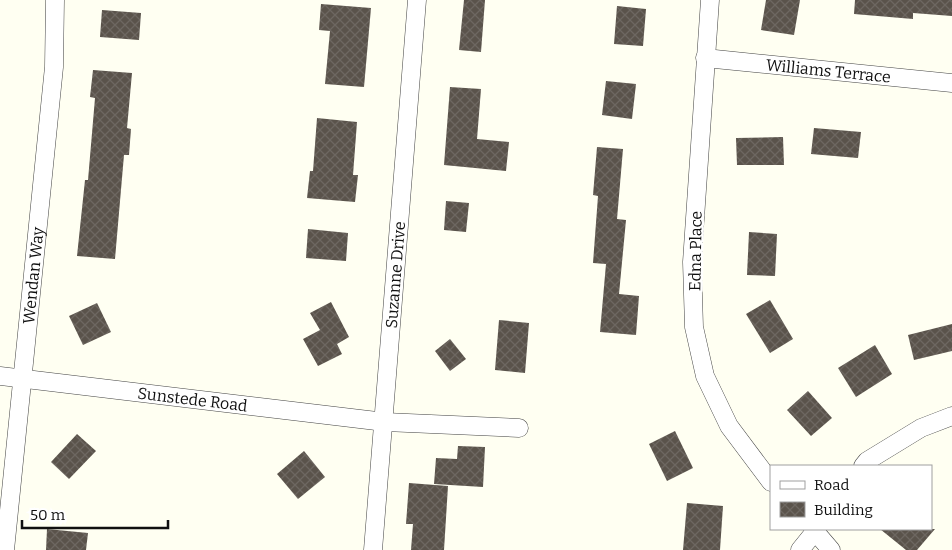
<svg xmlns="http://www.w3.org/2000/svg" width="952" height="550" font-family="Bitter,serif">
<style>
.building{fill:url(#building-cross-hatch)}
.lines{fill:none;stroke-linecap:round;stroke-linejoin:round}
.minor-casing{stroke:#434343;stroke-width:19}
.minor{stroke:#fff;stroke-width:18}
.labels{text-anchor:middle;stroke-width:5;stroke-linejoin:round;paint-order:stroke}
.street-label{font-size:16px;fill:#101010;stroke:#fff}
</style>
<defs>
<pattern id="building-cross-hatch" width="8" height="8" patternUnits="userSpaceOnUse" patternTransform="scale(1.25)"><rect width="8" height="8" fill="#5a534b"/><path d="M0 0l8 8M0 8l8-8" fill="none" stroke="#6d6761"/></pattern>
</defs>
<rect width="100%" height="100%" fill="#fffff2"/>
<g class="building">
<path d="M464 0H485L481 52 459 50Z"/>
<path d="M766 0H800L794 35 761 30Z"/>
<path d="M855 0H952V16L913 13V19L854 14Z"/>
<path d="M321 4 371 8 364 87 325 84 330 31 319 30Z"/>
<path d="M617 6 646 9 643 46 614 44Z"/>
<path d="M102 10 141 13 139 40 100 37Z"/>
<path d="M93 70 132 73 127 128 131 129 129 155H124L115 259 77 256 85 180H88L95 98 90 97Z"/>
<path d="M606 81 636 84 632 119 602 115Z"/>
<path d="M450 87 481 89 477 139 509 142 506 171 444 165Z"/>
<path d="M317 118 357 122 353 175H358L355 202 307 198 310 171H313Z"/>
<path d="M814 128 861 132 858 158 811 154Z"/>
<path d="M783 137 784 165H737L736 138Z"/>
<path d="M597 147 623 149 617 219 626 220 619 294 639 296 636 335 600 332 606 264 593 263 598 196 593 195Z"/>
<path d="M446 201 469 203 466 232 444 230Z"/>
<path d="M308 229 348 233 346 261 306 258Z"/>
<path d="M749 232 777 234 775 276 747 275Z"/>
<path d="M770 300 793 339 770 353 746 314Z"/>
<path d="M331 302 349 337 337 344 342 354 318 366 303 339 320 330 310 313Z"/>
<path d="M97 303 111 332 83 345 69 316Z"/>
<path d="M499 320 529 323 525 373 495 370Z"/>
<path d="M952 324V351L914 360 908 335Z"/>
<path d="M450 339 466 359 450 371 435 351Z"/>
<path d="M875 345 892 374 856 397 838 368Z"/>
<path d="M808 391 832 418 811 436 787 410Z"/>
<path d="M675 431 693 468 667 481 649 444Z"/>
<path d="M77 434 96 451 69 479 51 462Z"/>
<path d="M458 446 485 447 483 487 434 484 436 458 457 459Z"/>
<path d="M304 451 325 477 298 499 277 474Z"/>
<path d="M409 483 448 486 444 550H411L413 524H406Z"/>
<path d="M687 503 723 506 720 550H683Z"/>
<path d="M47 529 88 533 86 550H46Z"/>
<path d="M880 529H935L917 550H906Z"/>
</g>
<g class="lines">
<defs>
<g id="minor">
<path d="M710 0 692 262 694 327 705 376 729 426 771 482"/>
<path id="s1" d="M705 58 952 83"/>
<path id="s2" d="M0 376 385 422 519 428"/>
<path d="M863 466 867 461 921 428 952 416"/>
<path d="M813 529 831 550"/>
<path id="s3" d="M5 550 54 67 55 0"/>
<path id="s4" d="M373 550 417 0"/>
<path d="M800 550 817 529"/>
</g>
</defs>
<use href="#minor" class="minor-casing"/>
<use href="#minor" class="minor"/>
</g>
<g class="labels">
<g class="street-label">
<text dy="6" stroke="none"><textPath href="#s1" startOffset="124">Williams Terrace</textPath></text>
<text transform="translate(695 251) rotate(-89)" y="6">Edna Place</text>
<text dy="6" stroke="none"><textPath href="#s3" startOffset="276">Wendan Way</textPath></text>
<text dy="6" stroke="none"><textPath href="#s4" startOffset="276">Suzanne Drive</textPath></text>
<text dy="6" stroke="none"><textPath href="#s2" startOffset="194">Sunstede Road</textPath></text>
</g>
</g>
<rect x="770" y="465" width="162" height="65" fill="#ffffff" stroke="#9f9f9f"/>
<rect x="780" y="481" width="25" height="8" fill="#ffffff" stroke="#9f9f9f"/>
<text x="814" y="490" font-size="15" fill="#101010">Road</text>
<rect x="780" y="502" width="25" height="15" fill="url(#building-cross-hatch)" stroke="#9f9f9f"/>
<text x="814" y="515" font-size="15" fill="#101010">Building</text>
<path d="M22 520v8h146v-8" fill="none" stroke="#101010" stroke-width="2.5"/>
<text x="30" y="520" font-size="15" fill="#101010" stroke="#ffffff" stroke-width="4" paint-order="stroke">50 m</text>
</svg>
